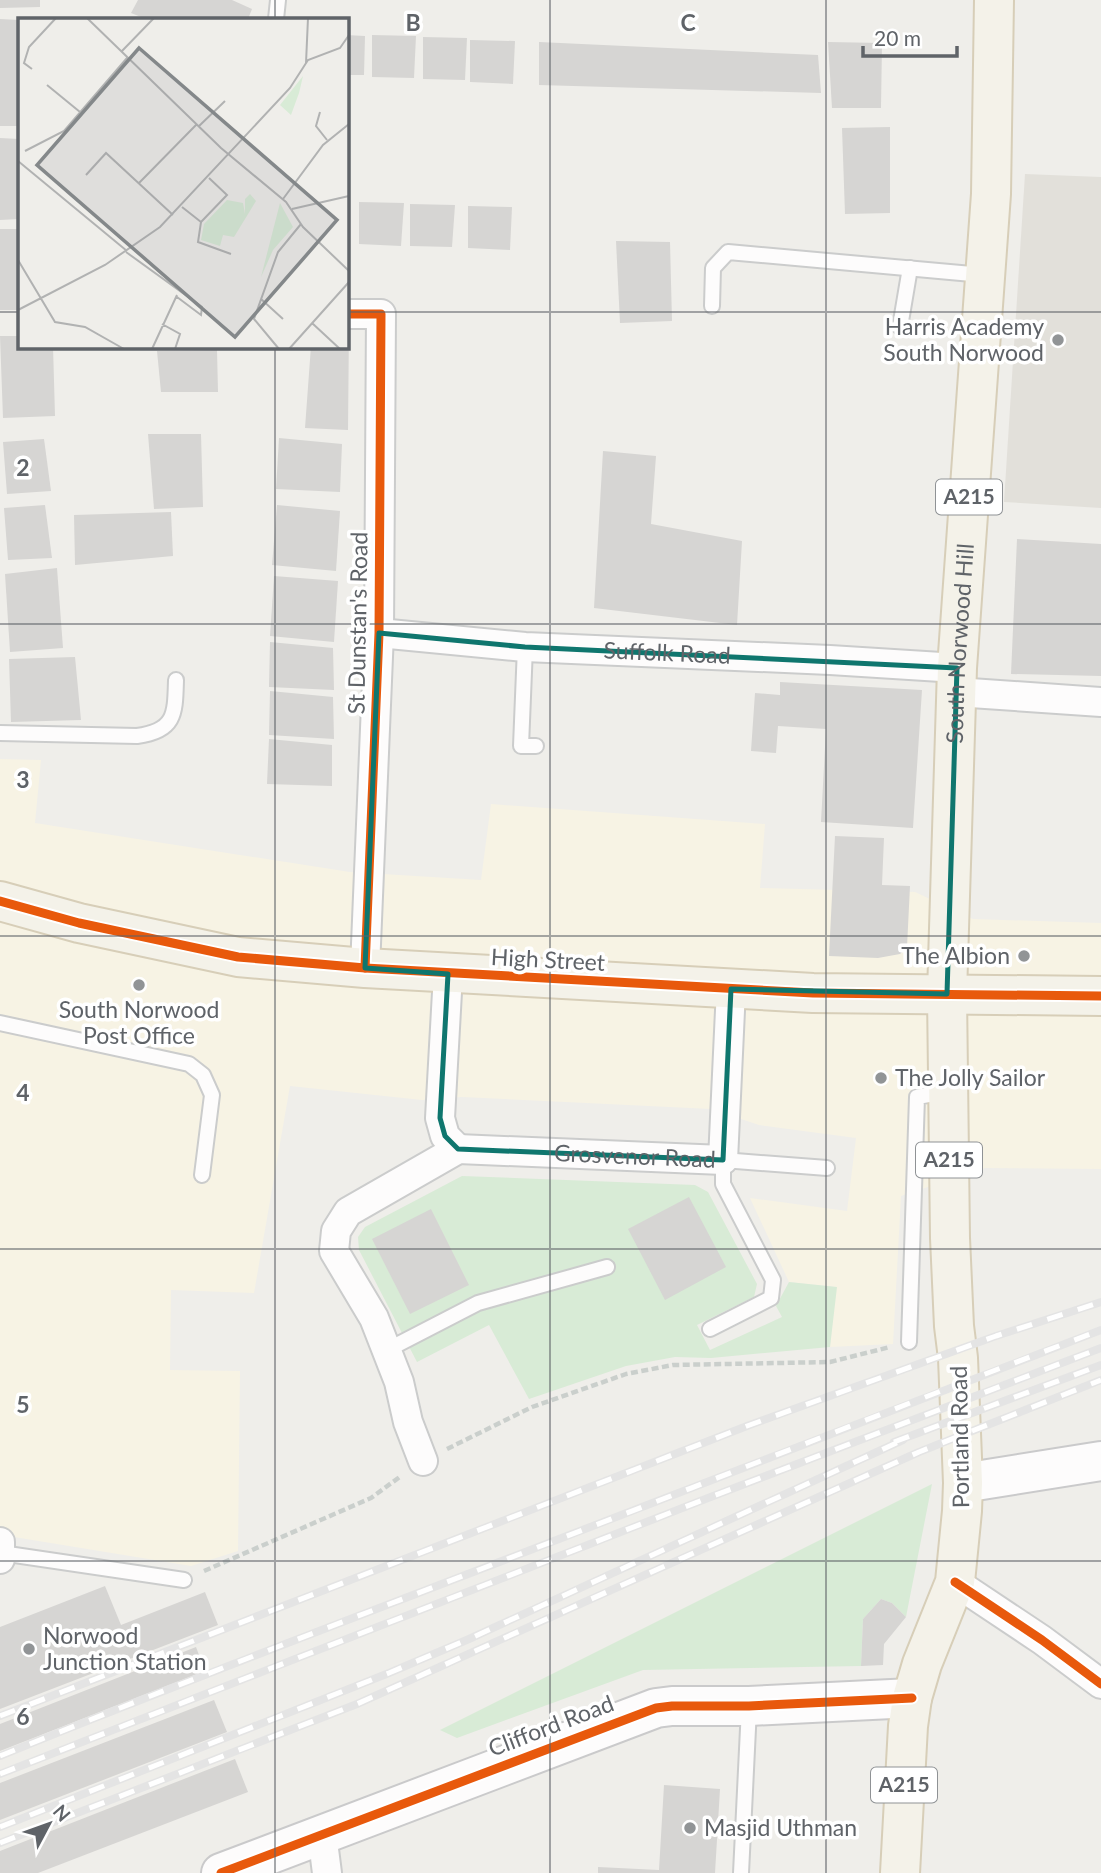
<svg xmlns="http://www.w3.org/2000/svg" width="1101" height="1873" font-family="Lato,sans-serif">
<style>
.commercial{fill:#f7f3e4}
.education{fill:#e2e0da}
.green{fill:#d8ebd6}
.building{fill:#d6d5d3}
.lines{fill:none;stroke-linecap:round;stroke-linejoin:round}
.lane-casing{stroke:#cbcccc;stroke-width:18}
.street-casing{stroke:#cbcccc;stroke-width:32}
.secondary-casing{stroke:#cacacb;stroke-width:42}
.primary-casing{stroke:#d7ceb8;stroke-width:42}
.path{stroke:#cacfcc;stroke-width:4.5;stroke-dasharray:7 3.5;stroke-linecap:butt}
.lane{stroke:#fdfcfc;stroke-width:14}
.street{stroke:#fdfcfc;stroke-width:28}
.secondary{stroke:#fdfcfc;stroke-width:38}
.primary{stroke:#f4f2e9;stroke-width:38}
.rail-casing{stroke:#e4e4e4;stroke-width:8}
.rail{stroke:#fff;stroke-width:5;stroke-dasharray:16;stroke-linecap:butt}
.cycleway-casing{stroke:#fff;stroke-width:13}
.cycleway{stroke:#e8590c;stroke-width:9}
.marked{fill:none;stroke:#0f766e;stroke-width:5;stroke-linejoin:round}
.grid{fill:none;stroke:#5f6368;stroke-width:2;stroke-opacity:0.55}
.poi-dot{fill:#919496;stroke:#fff;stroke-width:2.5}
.labels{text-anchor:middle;stroke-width:7;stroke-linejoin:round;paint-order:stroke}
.shield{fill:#fff;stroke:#8f9295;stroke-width:2}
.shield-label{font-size:21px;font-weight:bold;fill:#5f6368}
.poi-label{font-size:23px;fill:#5f6368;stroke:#fff;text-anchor:start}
.street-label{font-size:23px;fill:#5f6368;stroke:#fff}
.inset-road{fill:none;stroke:#b1b2b2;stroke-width:2}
.view{fill:#84888a;fill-opacity:0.15;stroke:#84888a;stroke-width:3.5}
.inset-edge{fill:none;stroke:#5f6368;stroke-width:3.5}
.grid-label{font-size:23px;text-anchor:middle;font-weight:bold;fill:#5f6368;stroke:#fff;stroke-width:7;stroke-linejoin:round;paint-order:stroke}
</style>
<rect width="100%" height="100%" fill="#efeeea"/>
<path class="commercial" d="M0 759 41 760 35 823 350 872 481 880 491 804 765 824 760 888 915 892 973 919 1101 923V1169L985 1168 901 1196 893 1344 830 1347 836 1287 789 1282 750 1198 847 1211 856 1138 759 1125 711 1109 462 1097 422 1100 290 1086 254 1293 171 1290 170 1370 240 1371 238 1551 191 1566 14 1537 0 1543Z"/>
<path class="education" d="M1025 174 1101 177V508L1004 502Z"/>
<g class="green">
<path d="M462 1176 695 1185 708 1192 757 1284 754 1297 697 1325 710 1350 782 1317 776 1306 789 1282 837 1287 830 1347 711 1358 675 1357 626 1366 529 1399 489 1325 417 1362 359 1250 358 1237 365 1227Z"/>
<path d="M932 1484 906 1617 892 1603 881 1599 863 1619 861 1666 643 1670 457 1738 440 1730Z"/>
</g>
<g class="building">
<path d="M0 0H40V7L0 8Z"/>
<path d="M138 0H232L252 9 248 19H146L131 13Z"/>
<path d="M0 19 19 20V126H0Z"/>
<path d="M346 35 365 36 364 75H346Z"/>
<path d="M372 35 416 36 414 78 372 77Z"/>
<path d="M423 37 467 38 465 80 423 79Z"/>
<path d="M470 40 515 41 513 84 470 82Z"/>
<path d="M539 42 818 55 821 93 539 85Z"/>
<path d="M828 42 882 43 881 108H832Z"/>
<path d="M890 127V213L845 214 842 128Z"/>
<path d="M0 138 19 139V219L0 220Z"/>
<path d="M359 202 404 203 401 246 359 244Z"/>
<path d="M410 204 455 205 452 247 410 246Z"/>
<path d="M468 206 512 207 510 250 468 248Z"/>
<rect x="0" y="229" width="19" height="81"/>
<path d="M616 241 670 242 672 321 620 323Z"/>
<path d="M346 325H349L348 430 305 428 311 346H346Z"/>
<path d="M0 336H19V346H53L55 416 3 418Z"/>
<path d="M217 350 218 392H161L157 351Z"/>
<path d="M148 434H201L203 507 154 509Z"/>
<path d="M279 438 342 444 340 492 276 489Z"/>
<path d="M44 439 51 491 7 494 3 442Z"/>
<path d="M603 451 656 456 651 524 742 541 737 625 594 608Z"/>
<path d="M45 505 52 558 8 560 4 508Z"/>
<path d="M277 505 340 511 336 571 272 565Z"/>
<path d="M171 512 173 556 75 565 74 515Z"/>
<path d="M1017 539 1101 544V676L1011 674Z"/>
<path d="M57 568 63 648 10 652 5 574Z"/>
<path d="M274 576 338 581 334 642 270 636Z"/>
<path d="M270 642 333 648 334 690 269 687Z"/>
<path d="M75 657 81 720 11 722 9 659Z"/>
<path d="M780 682 922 690 913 828 821 822 826 729 778 726 776 753 751 751 755 693 780 695Z"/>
<path d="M270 691 333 697 334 739 269 735Z"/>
<path d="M269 739 332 745V786L267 784Z"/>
<path d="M835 836 884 838 882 885 910 886 907 947 900 954 878 958 829 956Z"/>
<path d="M689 1197 726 1267 665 1300 628 1229Z"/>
<path d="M431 1209 469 1285 410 1314 372 1239Z"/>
<path d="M105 1586 121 1625 205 1592 218 1625 0 1709V1627Z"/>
<path d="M881 1599 892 1603 906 1617 884 1644 883 1665 861 1666 863 1619Z"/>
<path d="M196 1647 205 1671 0 1751V1724Z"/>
<path d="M214 1700 227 1732 0 1820V1783Z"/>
<path d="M235 1759 248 1792 38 1873H0V1851Z"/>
<path d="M664 1785 720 1789 715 1873H598V1867L659 1870Z"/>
</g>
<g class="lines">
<defs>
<g id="lane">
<path d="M276 19 278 0"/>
<path d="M712 306 713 268 728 252 983 275"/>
<path d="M900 327 910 268"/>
<path d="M525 647 521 746H536"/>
<path d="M0 733 137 736C176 731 175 713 176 680"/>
<path d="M0 1023 189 1064 203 1075 212 1095 202 1175"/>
<path d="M710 1329 771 1298 773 1280 723 1184V1160L827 1168"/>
<path d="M909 1342 917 1097 946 1092"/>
<path d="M387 1350 478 1303 607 1267"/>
<path d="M1 1553 184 1580"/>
<path d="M741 1873 749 1708"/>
</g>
<g id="street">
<path d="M346 314H381L379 633 365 968"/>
<path id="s1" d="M379 633 525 647 830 660 957 668"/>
<path d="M956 692 1101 702"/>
<path d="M448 974 440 1118 445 1136 458 1149"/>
<path id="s2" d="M458 1149 723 1160 731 989"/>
<path d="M423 1461 408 1422 399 1382 374 1318 334 1251 336 1231 348 1212 458 1149"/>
<path d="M0 1542V1559"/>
<path d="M955 1582 1042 1640 1101 1684"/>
<path d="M322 1834 327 1873"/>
</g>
<g id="secondary">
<path d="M963 1483 1101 1461"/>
<path d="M221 1873 656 1708 672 1706H749L912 1698"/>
</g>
<g id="primary">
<path d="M0 901 79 923 238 957 365 968 813 993 1101 996"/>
<path id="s3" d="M900 1873 908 1726 912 1698 922 1664 955 1582 962 1511 963 1483 958 1358 954 1326 950 1238 947 994 957 668 991 194 994 0"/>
</g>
</defs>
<use href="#lane" class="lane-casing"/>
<use href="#street" class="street-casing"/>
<use href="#secondary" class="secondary-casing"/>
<use href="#primary" class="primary-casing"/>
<g class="path">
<path d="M447 1449 532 1407 626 1374 673 1365 830 1362 890 1347"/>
<path d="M204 1571 371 1498 401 1476"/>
</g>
<use href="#lane" class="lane"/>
<use href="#street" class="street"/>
<use href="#secondary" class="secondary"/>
<use href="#primary" class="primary"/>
<defs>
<g id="rail">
<path d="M894 1442 1101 1365"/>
<path d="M0 1716 747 1426 996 1336 1101 1302"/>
<path d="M0 1756C172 1686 346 1621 520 1554 714 1480 907 1403 1101 1330"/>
<path d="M0 1774 708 1498 1101 1348"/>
<path d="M0 1827 389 1673 469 1639 903 1440"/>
<path d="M0 1843 357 1704 919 1452 1101 1380"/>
</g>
</defs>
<use href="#rail" class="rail-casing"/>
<use href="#rail" class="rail"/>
<defs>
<g id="cycleway">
<path d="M346 314H381L379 633 365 968"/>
<path d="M0 901 79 923 238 957 365 968 813 993 1101 996"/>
<path d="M955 1582 1042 1640 1101 1684"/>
<path d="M221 1873 656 1708 672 1706H749L912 1698"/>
</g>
</defs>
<use href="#cycleway" class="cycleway-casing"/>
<use href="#cycleway" class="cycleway"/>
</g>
<path class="marked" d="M379 633 525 647 957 668 947 994 731 989 723 1160 458 1149 445 1136 440 1118 448 974 365 968Z"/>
<path class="grid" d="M275 0V19M550 0V1873M826 0V1873M0 312H19M346 312H1101M275 346V1873M0 624H1101M0 936H1101M0 1249H1101M0 1561H1101"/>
<g class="poi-dot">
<circle cx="1058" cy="340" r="7"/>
<circle cx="1024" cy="956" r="7"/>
<circle cx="139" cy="985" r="7"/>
<circle cx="881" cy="1078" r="7"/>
<circle cx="29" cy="1649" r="7"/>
<circle cx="690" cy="1828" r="7"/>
</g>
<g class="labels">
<g class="shield">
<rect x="936" y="479.5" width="66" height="35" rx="5"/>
<rect x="916" y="1142.5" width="66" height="35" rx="5"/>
<rect x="871" y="1767.5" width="66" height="35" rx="5"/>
</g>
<g class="shield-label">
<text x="969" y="504">A215</text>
<text x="949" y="1167">A215</text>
<text x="904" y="1792">A215</text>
</g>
<g class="poi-label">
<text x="1044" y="335" text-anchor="end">Harris Academy<tspan x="1044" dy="26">South Norwood</tspan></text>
<text x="1010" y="964" text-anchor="end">The Albion</text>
<text x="139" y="1018" text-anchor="middle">South Norwood<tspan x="139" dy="26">Post Office</tspan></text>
<text x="895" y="1086">The Jolly Sailor</text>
<text x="43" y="1644">Norwood<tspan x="43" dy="26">Junction Station</tspan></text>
<text x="704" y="1836">Masjid Uthman</text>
</g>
<g class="street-label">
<text transform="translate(358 623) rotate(-89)" y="8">St Dunstan's Road</text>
<text dy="8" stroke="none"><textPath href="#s3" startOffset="1239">South Norwood Hill</textPath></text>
<text dy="8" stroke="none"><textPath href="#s1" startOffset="289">Suffolk Road</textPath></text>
<text transform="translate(548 960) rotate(3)" y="8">High Street</text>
<text dy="8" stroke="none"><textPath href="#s2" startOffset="177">Grosvenor Road</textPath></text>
<text transform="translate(960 1437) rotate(-91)" y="8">Portland Road</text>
<text transform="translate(551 1726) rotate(-21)" y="8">Clifford Road</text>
</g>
</g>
<g transform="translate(18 18)">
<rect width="331" height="331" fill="#efeeea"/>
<path d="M285 58 281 75 273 97 262 87ZM232 176 238 183 216 219 205 217 202 228 183 222 186 206 209 182 225 185 227 196V181ZM262 185 275 209 255 232 243 259Z" fill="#d8ebd6"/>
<path class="inset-road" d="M69 0 203 130 268 184 285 209 331 253M103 34 136 0M288 45 290 0M14 51 6 45 11 29 38 0M29 67 62 94M302 94 298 108 309 122M180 109 207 83M7 133 46 113 109 40M0 143 109 233M68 157 88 135 155 197M121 165 178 107M265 181 305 127 331 106M164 189 183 204M274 191 331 178M183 204 209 177 191 160M183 204 180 224 213 236M108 234 184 289 183 297 159 279M0 242 37 304 67 309 106 331M243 281 265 301M0 292 87 247 142 209 272 70 290 42 322 30 331 17M294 305 322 331M144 306 162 316 157 331M134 331 159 277M261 331 236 301 260 234 283 206M271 331 331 264"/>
<path class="view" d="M121 30 319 202 217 319 19 147Z"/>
<rect width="331" height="331" class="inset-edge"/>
</g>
<g class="grid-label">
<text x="413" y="31">B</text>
<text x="688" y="31">C</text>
<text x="23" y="476">2</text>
<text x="23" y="788">3</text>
<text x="23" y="1101">4</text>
<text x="23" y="1413">5</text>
<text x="23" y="1725">6</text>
</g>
<g transform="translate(49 1824) rotate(49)" stroke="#ffffff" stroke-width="5" paint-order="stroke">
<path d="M0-5L12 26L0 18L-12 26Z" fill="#5f6368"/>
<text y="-10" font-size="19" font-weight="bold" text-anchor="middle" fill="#5f6368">N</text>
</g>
<path d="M863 46v10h94v-10" fill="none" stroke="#5f6368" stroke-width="3.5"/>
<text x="874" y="46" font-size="21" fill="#5f6368" stroke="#ffffff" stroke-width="5" paint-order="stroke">20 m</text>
</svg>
